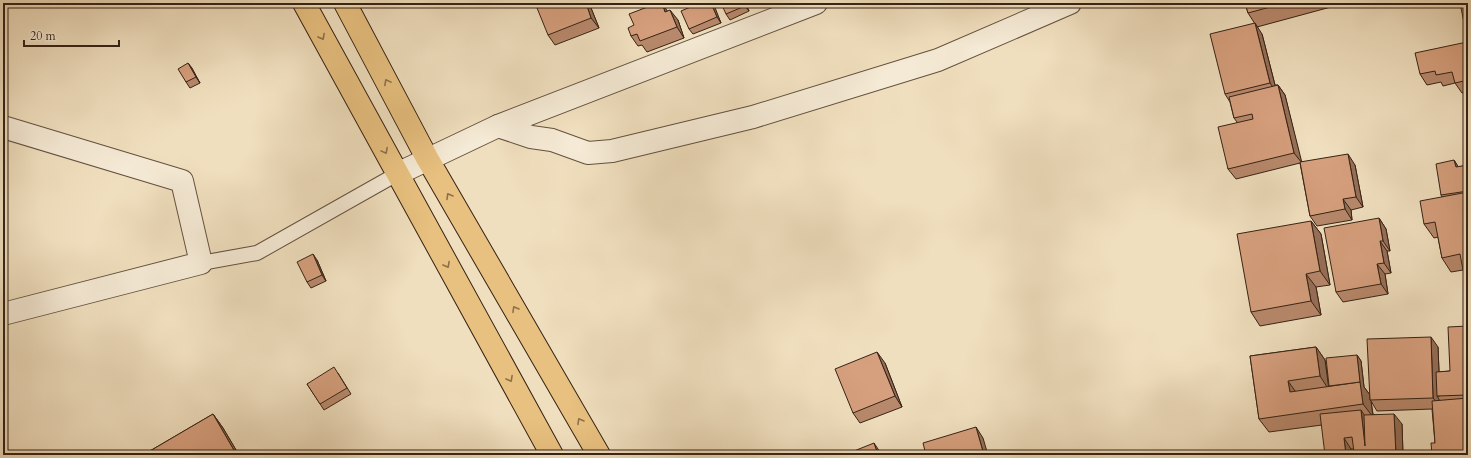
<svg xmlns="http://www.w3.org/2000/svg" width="1471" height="458" font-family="Cardo,serif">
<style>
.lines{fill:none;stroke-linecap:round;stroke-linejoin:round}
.service-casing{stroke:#64513f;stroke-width:16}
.minor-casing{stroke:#64513f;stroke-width:24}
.trunk-casing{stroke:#352215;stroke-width:24}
.service{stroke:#f5ead5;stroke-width:14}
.minor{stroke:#f5ead5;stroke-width:22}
.trunk{stroke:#e8c07f;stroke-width:22}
.wall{fill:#b8896c;stroke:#352215}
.shaded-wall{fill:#966f58;stroke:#352215}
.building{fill:#d69f7d;stroke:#352215}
.oneway{stroke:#8e714a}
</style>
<rect width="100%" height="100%" fill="#f0dfbe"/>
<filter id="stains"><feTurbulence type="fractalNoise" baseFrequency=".005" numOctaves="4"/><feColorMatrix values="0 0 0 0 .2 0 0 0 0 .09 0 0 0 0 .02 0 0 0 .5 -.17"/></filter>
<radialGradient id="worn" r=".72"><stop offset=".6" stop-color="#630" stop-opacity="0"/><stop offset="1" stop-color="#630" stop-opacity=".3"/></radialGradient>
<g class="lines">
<defs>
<path id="service" d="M201 263 257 253 397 174"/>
<g id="minor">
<path d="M498 126 531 137 552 140 588 153 612 151 753 117 938 60 1070 3"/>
<path d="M3 127 182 181 201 263 3 314"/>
<path d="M397 174 498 126 816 3"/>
</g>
<g id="trunk">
<path d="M304 3 552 455"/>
<path d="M345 3 427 158 599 455"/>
</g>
</defs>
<use href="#service" class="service-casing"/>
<use href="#minor" class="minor-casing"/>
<use href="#trunk" class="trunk-casing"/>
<use href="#service" class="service"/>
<use href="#minor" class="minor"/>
<use href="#trunk" class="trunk"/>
</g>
<g class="wall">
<path d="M589 3 599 28 555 45 548 35Z"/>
<path d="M658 3H662L667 11 678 20 684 38 647 52 642 45 638 46 631 36 634 25Z"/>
<path d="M700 3H712L721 23 693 34 689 29Z"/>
<path d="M745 3 749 11 730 20 726 14Z"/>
<path d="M1245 3H1341L1342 4 1257 27 1248 13Z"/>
<path d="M1468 3V92L1462 93 1455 83 1443 86 1441 82 1427 85 1420 74 1468 42Z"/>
<path d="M1262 34 1275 85H1278L1285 95 1301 162 1355 165 1363 207 1351 210 1352 220 1317 226 1310 216 1300 163 1236 179 1228 169 1237 122 1234 118 1230 102 1225 94Z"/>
<path d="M188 63 200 83 190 88 186 82Z"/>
<path d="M1454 160 1458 167 1468 165V277L1463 270 1451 272 1442 258 1438 237 1434 238 1424 224 1442 197 1441 195Z"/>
<path d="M1379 218 1386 229 1390 251H1387L1391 273 1385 274 1388 294 1343 302 1336 292Z"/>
<path d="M1311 221 1321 234 1330 285 1316 287 1321 315 1260 326 1251 312Z"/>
<path d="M317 260 326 281 311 288 307 282Z"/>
<path d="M1468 327V455L1435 443 1432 409 1377 411 1371 401 1373 414 1402 424 1403 455H1356L1354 452 1353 449H1351L1322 425 1269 432 1259 419 1250 356 1316 347 1325 360 1328 377 1357 355 1361 361 1364 387 1370 395 1438 347 1439 372 1450 371Z"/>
<path d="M885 363 902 407 860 423 853 413Z"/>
<path d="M338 373 351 394 324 410 307 384Z"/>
<path d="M213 414 223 428 239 455H143Z"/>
</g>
<g class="shaded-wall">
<path d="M586 3H589L599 28 591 18Z"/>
<path d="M662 3 668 12H665Z"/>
<path d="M711 3H712L714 5 721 23 717 17Z"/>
<path d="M744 3H745L749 11 745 6Z"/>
<path d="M670 10 678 20 684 38 677 27Z"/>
<path d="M1255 23 1262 34 1277 93 1270 83Z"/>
<path d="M188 63 192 68 200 83 196 77Z"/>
<path d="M1278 85 1285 95 1302 163 1294 153Z"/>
<path d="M1348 154 1355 165 1363 207 1356 197Z"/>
<path d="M1454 160 1461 171 1456 167Z"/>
<path d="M1343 199 1351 210 1352 220 1345 209Z"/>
<path d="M1379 218 1386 229 1390 251 1383 241Z"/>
<path d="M1311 221 1321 234 1330 285 1320 271Z"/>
<path d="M1380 241 1387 251 1391 273 1384 263Z"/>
<path d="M313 254 317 260 326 281 322 275Z"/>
<path d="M1377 264 1385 274 1388 294 1381 284Z"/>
<path d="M1306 274 1316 287 1321 315 1311 301Z"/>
<path d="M1431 337 1438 347 1440 396H1437L1440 401 1441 408 1433 398Z"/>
<path d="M1316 347 1325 360 1329 390 1320 376Z"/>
<path d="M877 352 885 363 902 407 895 396Z"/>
<path d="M1357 355 1361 361 1364 387 1370 395V400L1371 401 1373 417 1363 404 1360 385Z"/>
<path d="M1288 381 1298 395 1290 392Z"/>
<path d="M1361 410 1368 421 1365 446Z"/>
<path d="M213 414 223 428 239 455H238L235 452Z"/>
<path d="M1394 414 1402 424 1403 455H1396Z"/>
<path d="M976 427 983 438 988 455H984Z"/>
<path d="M1344 438 1351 449 1352 455H1346Z"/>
<path d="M874 443 882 455H878Z"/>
</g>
<g class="building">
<path d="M535 3H586L591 18 548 35Z"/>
<path d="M658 3H662L665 12 670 10 677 27 640 41 637 34 631 36 628 28 634 25 629 14Z"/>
<path d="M700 3H711L717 17 689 29 681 11Z"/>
<path d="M721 3H744L745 6 726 14Z"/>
<path d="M1245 3H1285L1248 13Z"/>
<path d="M1460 3H1468V43Z"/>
<path d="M1255 23 1270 83 1225 94 1210 34Z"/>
<path d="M1467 42 1468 46V80L1455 83 1452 72 1436 75 1435 71 1420 74 1415 53Z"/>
<path d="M188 63 196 77 186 82 178 69Z"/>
<path d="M1278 85 1294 153 1228 169 1218 127 1253 119 1252 114 1234 118 1229 97Z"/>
<path d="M1348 154 1356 197 1343 199 1345 209 1310 216 1300 162Z"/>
<path d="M1454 160 1456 167 1468 165V191L1441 195 1436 164Z"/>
<path d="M1468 192V269L1463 270 1460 254 1442 258 1435 222 1424 224 1420 201Z"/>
<path d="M1379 218 1383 241H1380L1384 263 1377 264 1381 284 1336 292 1324 228Z"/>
<path d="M1311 221 1320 271 1306 274 1311 301 1251 312 1237 234Z"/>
<path d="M313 254 322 275 307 282 297 262Z"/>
<path d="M1468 326V395L1437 396 1436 372 1450 371 1448 327Z"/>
<path d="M1431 337 1433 398 1370 400 1367 339Z"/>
<path d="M1316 347 1320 376 1288 381 1290 392 1360 382 1363 404 1259 419 1250 356Z"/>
<path d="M877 352 895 396 853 413 835 369Z"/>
<path d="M1357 355 1360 382 1329 386 1326 358Z"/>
<path d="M334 367 347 388 320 404 307 384Z"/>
<path d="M1468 398V455H1432L1431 443H1435L1432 401Z"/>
<path d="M1361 410 1365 446 1364 415 1394 414 1396 455H1366L1365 451 1354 452 1352 437 1344 438 1346 455H1325L1320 414Z"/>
<path d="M213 414 235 452 230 455H143Z"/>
<path d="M976 427 984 455H926L923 443Z"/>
<path d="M874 443 878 455H844Z"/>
</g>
<defs><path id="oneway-chevron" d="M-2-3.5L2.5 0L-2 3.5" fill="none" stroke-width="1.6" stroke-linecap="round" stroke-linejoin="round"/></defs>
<g class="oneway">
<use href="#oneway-chevron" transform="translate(322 37) rotate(61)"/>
<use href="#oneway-chevron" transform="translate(387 82) rotate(-118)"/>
<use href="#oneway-chevron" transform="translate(385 151) rotate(62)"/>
<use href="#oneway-chevron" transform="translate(449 196) rotate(-120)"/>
<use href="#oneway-chevron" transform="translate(447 265) rotate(61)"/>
<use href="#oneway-chevron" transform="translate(515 309) rotate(-120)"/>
<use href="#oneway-chevron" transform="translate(510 379) rotate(61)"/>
<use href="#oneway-chevron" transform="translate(580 421) rotate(-120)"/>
</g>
<rect width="1471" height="458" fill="none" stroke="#f0dfbe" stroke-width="16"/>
<rect x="4" y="4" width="1463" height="450" fill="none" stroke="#352215" stroke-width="2"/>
<rect x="8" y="8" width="1455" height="442" fill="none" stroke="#352215"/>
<path d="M24 40v6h95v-6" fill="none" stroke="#352215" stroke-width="2"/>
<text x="30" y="40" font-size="12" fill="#352215" stroke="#f5ead5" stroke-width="3" paint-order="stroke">20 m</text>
<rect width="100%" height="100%" filter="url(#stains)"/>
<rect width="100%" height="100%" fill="url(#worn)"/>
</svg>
